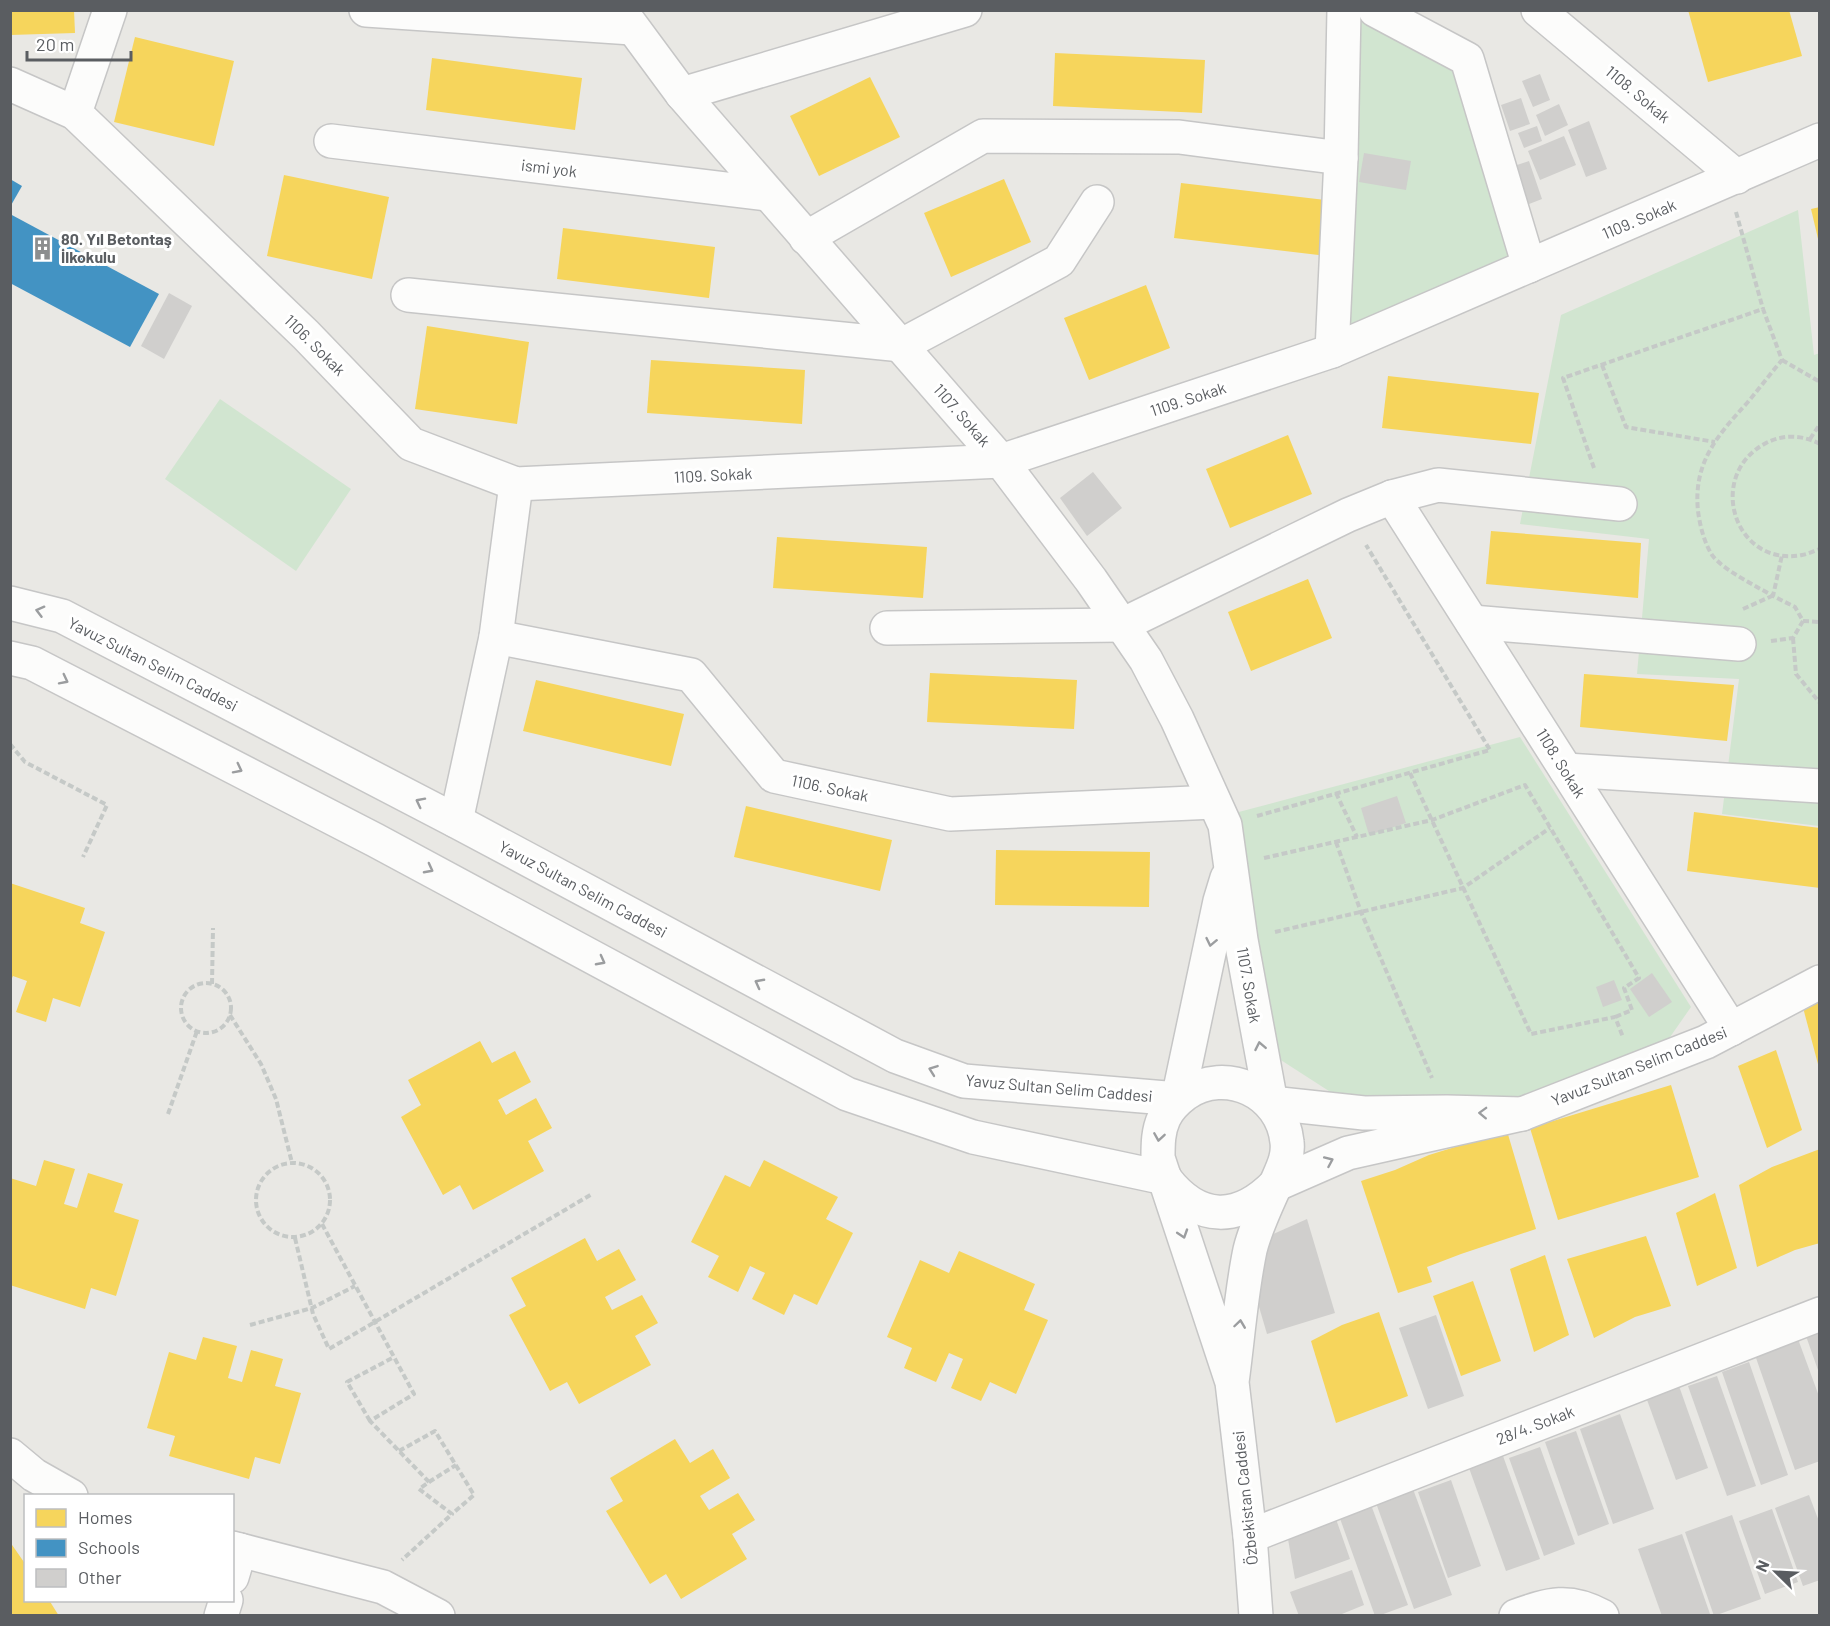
<svg xmlns="http://www.w3.org/2000/svg" width="1830" height="1626" font-family="Barlow,sans-serif">
<style>
.green{fill:#d1e5d0}
.homes{fill:#f6d55c}
.schools{fill:#4393c3}
.building{fill:#d0cfcd}
.lines{fill:none;stroke-linecap:round;stroke-linejoin:round}
.minor-casing{stroke:#c6c6c6;stroke-width:36}
.tertiary-casing{stroke:#c6c6c6;stroke-width:36}
.secondary-casing{stroke:#c6c6c6;stroke-width:36}
.path{stroke:#c5c9c7;stroke-width:4;stroke-dasharray:6 3;stroke-linecap:butt}
.minor{stroke:#fcfcfb;stroke-width:33}
.tertiary{stroke:#fcfcfb;stroke-width:33}
.secondary{stroke:#fcfcfb;stroke-width:33}
.oneway{stroke:#9b9d9f}
.labels{text-anchor:middle;stroke-width:6;stroke-linejoin:round;paint-order:stroke}
.street-label{font-size:16px;fill:#5a5d61;stroke:#fff}
.poi-label{font-size:16px;font-weight:bold;fill:#5a5d61;stroke:#fff;text-anchor:start}
</style>
<rect width="100%" height="100%" fill="#e9e8e4"/>
<g class="green">
<path d="M1344 11H1375L1467 59 1529 266 1332 351Z"/>
<path d="M1798 210 1814 355 1820 353 1819 826 1722 814 1739 679 1637 674 1649 539 1520 524 1561 315Z"/>
<path d="M220 399 351 489 296 571 165 479Z"/>
<path d="M1520 737 1691 1007 1661 1050 1521 1100 1346 1102 1273 1055 1235 813Z"/>
</g>
<g class="homes">
<path d="M10 10H74L75 33 10 35Z"/>
<path d="M1688 10H1789L1802 56 1708 82Z"/>
<path d="M135 37 234 61 214 146 114 122Z"/>
<path d="M1055 53 1205 60 1202 113 1053 106Z"/>
<path d="M432 58 582 78 575 130 426 110Z"/>
<path d="M870 77 900 137 819 176 790 116Z"/>
<path d="M284 175 389 197 372 279 267 256Z"/>
<path d="M1004 179 1031 242 951 277 924 213Z"/>
<path d="M1181 183 1334 201 1327 256 1174 238Z"/>
<path d="M1820 207V243H1819L1811 209Z"/>
<path d="M563 228 715 247 709 298 557 279Z"/>
<path d="M1146 285 1170 348 1089 380 1064 318Z"/>
<path d="M427 326 529 342 517 424 415 409Z"/>
<path d="M651 360 805 370 802 424 647 413Z"/>
<path d="M1388 376 1539 393 1531 444 1382 428Z"/>
<path d="M1288 435 1312 494 1230 528 1206 469Z"/>
<path d="M1491 531 1641 543 1638 598 1486 584Z"/>
<path d="M777 537 927 547 923 598 773 588Z"/>
<path d="M1308 579 1332 638 1251 671 1228 612Z"/>
<path d="M930 673 1077 680 1074 729 927 722Z"/>
<path d="M1584 674 1734 685 1727 741 1580 727Z"/>
<path d="M536 680 684 714 671 766 523 731Z"/>
<path d="M746 806 892 840 880 891 734 857Z"/>
<path d="M1694 812 1820 828V888L1687 871Z"/>
<path d="M996 850 1150 852 1149 907 995 905Z"/>
<path d="M10 883 85 908 80 923 105 932 80 1007 53 998 46 1022 16 1012 27 981 13 976 10 982Z"/>
<path d="M1801 1000 1820 1002V1068H1819Z"/>
<path d="M480 1041 492 1063 515 1051 531 1082 498 1100 506 1115 536 1098 552 1128 528 1141 544 1171 473 1210 460 1185 443 1195 401 1117 421 1105 408 1080Z"/>
<path d="M1776 1050 1802 1130 1767 1148 1738 1066Z"/>
<path d="M1671 1085 1699 1177 1558 1220 1530 1128Z"/>
<path d="M1507 1131 1536 1229 1461 1254 1427 1267 1432 1282 1398 1293 1361 1181 1395 1170 1429 1155Z"/>
<path d="M1820 1149V1243L1795 1250 1757 1267 1739 1185 1772 1167Z"/>
<path d="M44 1160 75 1169 64 1204 77 1208 88 1173 123 1184 114 1212 139 1220 116 1296 91 1288 85 1309 10 1285V1178L36 1186Z"/>
<path d="M764 1160 838 1197 826 1219 853 1233 817 1305 794 1294 784 1315 752 1299 765 1273 750 1266 738 1292 708 1277 719 1256 691 1242 725 1175 750 1187Z"/>
<path d="M1715 1193 1737 1268 1697 1286 1676 1213Z"/>
<path d="M1646 1236 1671 1306 1635 1317 1594 1338 1567 1259Z"/>
<path d="M585 1238 597 1261 619 1249 636 1280 605 1297 612 1310 642 1295 658 1323 635 1336 651 1365 579 1404 567 1382 550 1391 509 1315 526 1306 511 1278Z"/>
<path d="M959 1251 1035 1284 1024 1310 1048 1320 1016 1394 990 1382 981 1401 951 1388 963 1359 949 1353 936 1382 904 1368 912 1348 887 1337 920 1260 949 1273Z"/>
<path d="M1545 1255 1569 1335 1534 1352 1510 1269Z"/>
<path d="M1473 1281 1501 1361 1461 1376 1433 1296Z"/>
<path d="M1379 1312 1408 1396 1336 1423 1311 1341 1342 1325Z"/>
<path d="M203 1337 237 1346 228 1378 242 1382 251 1350 283 1359 275 1386 301 1393 280 1464 255 1457 249 1479 169 1456 175 1436 147 1428 169 1352 196 1360Z"/>
<path d="M675 1439 690 1463 713 1449 730 1478 700 1496 709 1510 738 1493 755 1520 732 1534 747 1559 681 1599 666 1574 650 1584 606 1511 623 1501 610 1478Z"/>
<path d="M10 1542 26 1565V1600H49L59 1616H10Z"/>
</g>
<g class="schools">
<path d="M10 179 22 186 10 207Z"/>
<path d="M10 214 159 294 130 347 10 283Z"/>
</g>
<g class="building">
<path d="M1540 74 1550 100 1533 107 1522 81Z"/>
<path d="M1521 98 1530 124 1510 131 1501 105Z"/>
<path d="M1559 104 1568 125 1545 136 1536 115Z"/>
<path d="M1589 121 1607 169 1586 177 1568 130Z"/>
<path d="M1537 126 1542 141 1524 148 1518 133Z"/>
<path d="M1564 136 1576 165 1540 180 1528 151Z"/>
<path d="M1364 153 1411 161 1406 190 1359 182Z"/>
<path d="M1529 161 1542 199 1524 206 1511 167Z"/>
<path d="M169 293 192 306 164 359 141 346Z"/>
<path d="M1093 472 1122 508 1087 536 1060 498Z"/>
<path d="M1397 796 1406 823 1369 835 1361 808Z"/>
<path d="M1652 973 1672 1002 1649 1017 1630 989Z"/>
<path d="M1614 980 1622 1000 1603 1007 1596 987Z"/>
<path d="M1307 1219 1335 1313 1267 1334 1252 1283 1262 1239Z"/>
<path d="M1436 1315 1464 1396 1428 1409 1399 1328Z"/>
<path d="M1820 1331V1373H1819L1806 1336Z"/>
<path d="M1798 1339 1820 1399V1461L1795 1470 1755 1355Z"/>
<path d="M1749 1362 1788 1475 1761 1485 1722 1372Z"/>
<path d="M1717 1376 1756 1486 1727 1496 1688 1386Z"/>
<path d="M1679 1386 1708 1468 1676 1480 1646 1397Z"/>
<path d="M1620 1414 1654 1509 1613 1524 1580 1429Z"/>
<path d="M1576 1431 1609 1524 1578 1536 1545 1442Z"/>
<path d="M1540 1447 1575 1544 1544 1556 1509 1458Z"/>
<path d="M1503 1456 1540 1559 1506 1571 1469 1468Z"/>
<path d="M1451 1480 1481 1566 1448 1578 1418 1492Z"/>
<path d="M1413 1489 1452 1595 1414 1609 1376 1503Z"/>
<path d="M1809 1495 1820 1524V1580L1803 1586 1775 1508Z"/>
<path d="M1370 1502 1408 1605 1378 1616H1375L1338 1513Z"/>
<path d="M1772 1509 1798 1582 1765 1594 1739 1521Z"/>
<path d="M1732 1515 1761 1599 1714 1616 1685 1532Z"/>
<path d="M1336 1519 1350 1559 1295 1579 1288 1539Z"/>
<path d="M1682 1534 1710 1614 1707 1616H1662L1638 1549Z"/>
<path d="M1352 1570 1364 1605 1337 1616H1299L1290 1592Z"/>
</g>
<g class="lines">
<defs>
<g id="minor">
<path d="M366 10 632 28"/>
<path d="M620 10 682 94 1001 461 1091 580 1146 660 1177 719 1225 825 1241 940 1271 1103"/>
<path d="M1375 10 1467 59 1529 266"/>
<path d="M1538 10 1737 177"/>
<path d="M10 84 75 113 306 335 411 444 516 484 1001 461 1332 351 1820 140"/>
<path d="M682 94 965 10"/>
<path d="M75 113 110 10"/>
<path d="M331 141 767 194"/>
<path d="M806 238 983 136 1179 137 1341 158 1344 10"/>
<path d="M408 295 902 345 1059 261 1097 202"/>
<path d="M1332 351 1341 158"/>
<path d="M1392 497 1731 1029"/>
<path d="M1472 622 1739 644"/>
<path d="M887 628 1122 625 1348 515 1392 497 1438 485 1620 504"/>
<path d="M496 637 691 675 774 776 950 814 1214 802"/>
<path d="M1566 770 1820 786"/>
<path d="M456 821 496 637 516 484"/>
<path d="M1178 1099 1220 901 1227 878"/>
<path d="M10 1455 34 1475 71 1496"/>
<path d="M1250 1536 1820 1314"/>
<path d="M232 1548 383 1587 438 1616"/>
<path d="M232 1577 240 1550"/>
<path d="M221 1616 226 1600"/>
<path d="M1516 1616C1550 1604 1569 1598 1602 1616"/>
</g>
<g id="tertiary">
<path d="M10 603 62 616 456 821 895 1056 964 1081 1178 1099"/>
<path d="M10 658 32 663 375 840 847 1094 973 1137 1165 1178"/>
<path d="M1271 1103 1364 1113 1447 1112 1522 1114 1348 1153 1275 1185"/>
<path d="M1522 1114 1706 1042 1820 982"/>
</g>
<g id="secondary">
<path d="M1166 1180C1199 1222 1238 1222 1275 1185"/>
<path d="M1232 1382C1238 1338 1241 1293 1250 1250 1255 1229 1266 1206 1275 1186 1281 1171 1289 1158 1287 1142 1282 1092 1226 1066 1185 1094 1177 1100 1168 1109 1164 1118 1158 1131 1158 1144 1158 1158L1232 1382 1250 1536 1256 1616"/>
</g>
</defs>
<use href="#minor" class="minor-casing"/>
<use href="#tertiary" class="tertiary-casing"/>
<use href="#secondary" class="secondary-casing"/>
<g class="path">
<path d="M1736 212 1763 309"/>
<path d="M1782 360 1820 382"/>
<path d="M1602 365 1626 427 1715 442"/>
<path d="M1810 439 1820 424"/>
<path d="M1820 444C1803 435 1783 434 1766 443 1705 475 1734 568 1802 555 1808 554 1814 551 1820 549"/>
<path d="M1594 468 1563 378 1763 309 1782 360C1770 374 1759 389 1747 403 1717 436 1693 463 1698 511 1700 526 1704 542 1712 555 1723 570 1756 586 1773 596"/>
<path d="M1743 609 1772 596"/>
<path d="M1803 621 1820 622"/>
<path d="M1793 638 1796 674 1820 703"/>
<path d="M1771 641 1793 638 1803 621 1795 607 1773 596 1782 555"/>
<path d="M10 744 25 762 107 805 83 857"/>
<path d="M1410 773 1531 1034 1615 1017 1623 1037"/>
<path d="M1336 793 1357 837"/>
<path d="M1257 816 1490 750 1366 545"/>
<path d="M1336 842 1361 912 1432 1078"/>
<path d="M1264 858 1432 820 1525 785 1639 978 1624 988 1632 1010 1615 1017"/>
<path d="M1275 932 1463 888 1550 828"/>
<circle cx="206" cy="1008" r="25"/>
<path d="M212 984 213 928"/>
<path d="M230 1015 261 1064 276 1099 292 1163"/>
<path d="M168 1114 197 1031"/>
<circle cx="293" cy="1200" r="37"/>
<path d="M322 1224 414 1394 370 1421 429 1482 419 1489 452 1514 402 1560"/>
<path d="M295 1238 313 1314 329 1349 592 1194"/>
<path d="M250 1325 312 1308 355 1286"/>
<path d="M370 1421 347 1382 394 1357"/>
<path d="M399 1451 435 1431 474 1495 452 1514"/>
<path d="M429 1482 456 1465"/>
</g>
<use href="#minor" class="minor"/>
<use href="#tertiary" class="tertiary"/>
<use href="#secondary" class="secondary"/>
</g>
<defs><path id="oneway-chevron" d="M-2-3.5L2.5 0L-2 3.5" fill="none" stroke-width="1.6" stroke-linecap="round" stroke-linejoin="round" transform="scale(1.5)"/></defs>
<g class="oneway">
<use href="#oneway-chevron" transform="translate(40 611) rotate(-165)"/>
<use href="#oneway-chevron" transform="translate(64 680) rotate(27)"/>
<use href="#oneway-chevron" transform="translate(238 769) rotate(27)"/>
<use href="#oneway-chevron" transform="translate(420 802) rotate(-153)"/>
<use href="#oneway-chevron" transform="translate(429 869) rotate(28)"/>
<use href="#oneway-chevron" transform="translate(1211 942) rotate(102)"/>
<use href="#oneway-chevron" transform="translate(601 961) rotate(28)"/>
<use href="#oneway-chevron" transform="translate(759 983) rotate(-152)"/>
<use href="#oneway-chevron" transform="translate(1260 1046) rotate(-101)"/>
<use href="#oneway-chevron" transform="translate(933 1070) rotate(-160)"/>
<use href="#oneway-chevron" transform="translate(1483 1113) rotate(-178)"/>
<use href="#oneway-chevron" transform="translate(1159 1137) rotate(99)"/>
<use href="#oneway-chevron" transform="translate(1329 1161) rotate(-24)"/>
<use href="#oneway-chevron" transform="translate(1183 1234) rotate(72)"/>
<use href="#oneway-chevron" transform="translate(1240 1324) rotate(-82)"/>
</g>
<defs>
<symbol id="building-bare" viewBox="-9 -9 18 18"><path d="M-4-6H4V6H1V3H-1V6H-4ZM-2.5-4.3h1.7v1.8h-1.7ZM.8-4.3h1.7v1.8H.8ZM-2.5-1h1.7V.8h-1.7ZM.8-1h1.7V.8H.8Z" fill="#8c8e8f" stroke="#fff" stroke-width="2.5" paint-order="stroke"/></symbol>
</defs>
<g fill-rule="evenodd">
<use href="#building-bare" x="26" y="232" width="33" height="33"/>
</g>
<g class="labels">
<g class="street-label">
<text transform="translate(1638 94) rotate(40)" y="6">1108. Sokak</text>
<text transform="translate(549 168) rotate(7)" y="6">ismi yok</text>
<text transform="translate(1639 219) rotate(-23)" y="6">1109. Sokak</text>
<text transform="translate(315 345) rotate(45)" y="6">1106. Sokak</text>
<text transform="translate(1188 399) rotate(-18)" y="6">1109. Sokak</text>
<text transform="translate(962 415) rotate(49)" y="6">1107. Sokak</text>
<text transform="translate(713 475) rotate(-3)" y="6">1109. Sokak</text>
<text transform="translate(153 664) rotate(27)" y="6">Yavuz Sultan Selim Caddesi</text>
<text transform="translate(1561 763) rotate(58)" y="6">1108. Sokak</text>
<text transform="translate(830 788) rotate(12)" y="6">1106. Sokak</text>
<text transform="translate(583 889) rotate(28)" y="6">Yavuz Sultan Selim Caddesi</text>
<text transform="translate(1249 985) rotate(80)" y="6">1107. Sokak</text>
<text transform="translate(1639 1066) rotate(-22)" y="6">Yavuz Sultan Selim Caddesi</text>
<text transform="translate(1059 1088) rotate(5)" y="6">Yavuz Sultan Selim Caddesi</text>
<text transform="translate(1535 1425) rotate(-21)" y="6">28/4. Sokak</text>
<text transform="translate(1245 1498) rotate(-96)" y="6">Özbekistan Caddesi</text>
</g>
<g class="poi-label">
<text x="61" y="245">80. Yıl Betontaş<tspan x="61" dy="18">İlkokulu</tspan></text>
</g>
</g>
<rect width="1830" height="1626" fill="none" stroke="#5a5d61" stroke-width="24"/>
<rect x="24" y="1494" width="210" height="108" fill="#ffffff" stroke="#bdbec0" stroke-width="1.5"/>
<rect x="36" y="1509" width="30" height="18" fill="#f6d55c" stroke="#bdbec0" stroke-width="1.5"/>
<text x="78" y="1524" font-size="18" fill="#5a5d61">Homes</text>
<rect x="36" y="1539" width="30" height="18" fill="#4393c3" stroke="#bdbec0" stroke-width="1.5"/>
<text x="78" y="1554" font-size="18" fill="#5a5d61">Schools</text>
<rect x="36" y="1569" width="30" height="18" fill="#d0cfcd" stroke="#bdbec0" stroke-width="1.5"/>
<text x="78" y="1584" font-size="18" fill="#5a5d61">Other</text>
<g transform="translate(1776 1572) rotate(294)" stroke="#ffffff" stroke-width="4.5" paint-order="stroke">
<path d="M0-4.5L10 22L0 15L-10 22Z" fill="#5a5d61"/>
<text y="-9" font-size="16" font-weight="bold" text-anchor="middle" fill="#5a5d61">N</text>
</g>
<path d="M27 51v9h104v-9" fill="none" stroke="#5a5d61" stroke-width="3"/>
<text x="36" y="51" font-size="18" fill="#5a5d61" stroke="#ffffff" stroke-width="4.5" paint-order="stroke">20 m</text>
</svg>
